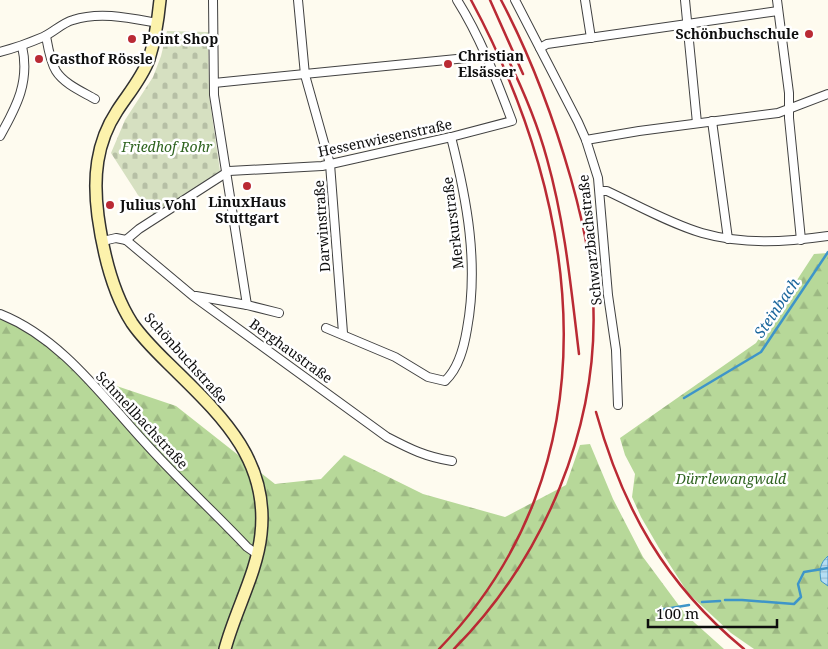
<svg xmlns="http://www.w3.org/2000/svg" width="828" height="649" font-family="'Noto Serif',serif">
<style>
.forest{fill:url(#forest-firs)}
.cemetery{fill:url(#cemetery-stones)}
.water{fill:url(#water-rules);stroke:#3e95c9}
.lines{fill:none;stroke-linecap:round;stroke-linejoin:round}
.stream{stroke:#3e95c9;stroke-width:2.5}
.minor-casing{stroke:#414141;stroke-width:10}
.secondary-casing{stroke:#303030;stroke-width:14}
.minor{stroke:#fff;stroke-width:8}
.secondary{stroke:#fcf2ac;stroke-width:11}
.rail{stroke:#ba2a34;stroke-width:2.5}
.poi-dot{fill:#ba2a34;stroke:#fff;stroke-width:2}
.labels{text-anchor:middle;stroke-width:5;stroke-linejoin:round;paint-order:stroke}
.poi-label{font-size:14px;font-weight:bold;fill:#0e0e0e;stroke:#fff;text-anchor:start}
.street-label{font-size:14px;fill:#0e0e0e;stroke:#fff}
.park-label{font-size:14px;font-style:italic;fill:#2f6420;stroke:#fff}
.water-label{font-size:15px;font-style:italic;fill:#1b669c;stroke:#fff}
</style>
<defs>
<pattern id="forest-firs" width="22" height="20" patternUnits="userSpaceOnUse" patternTransform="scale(1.25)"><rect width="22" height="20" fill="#b7d899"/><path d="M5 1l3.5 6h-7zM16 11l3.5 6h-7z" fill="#9cb883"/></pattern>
<pattern id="cemetery-stones" width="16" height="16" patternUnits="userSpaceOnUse" patternTransform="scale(1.25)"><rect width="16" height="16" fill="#d6e0c1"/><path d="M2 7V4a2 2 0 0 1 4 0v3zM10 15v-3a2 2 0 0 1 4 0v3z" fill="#b6bfa5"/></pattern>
<pattern id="water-rules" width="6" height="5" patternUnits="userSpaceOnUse" patternTransform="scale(1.25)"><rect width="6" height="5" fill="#b5def4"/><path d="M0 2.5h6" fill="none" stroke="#9abdd0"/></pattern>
</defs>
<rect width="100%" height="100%" fill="#fefbef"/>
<g class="forest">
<path d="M828 253V649H754L731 633 688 593 659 548 641 517 632 497 635 474 625 455 620 438 756 343 814 254Z"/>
<path d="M0 314 15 320 84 375 176 406 275 484 321 479 344 455 423 494 505 517 566 485 580 445 590 444 613 499 643 557 686 615 724 649H0Z"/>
</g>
<path class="cemetery" d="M167 31 208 32 209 95 220 171 154 215 138 195 111 153 125 120 153 77 161 56Z"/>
<path class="water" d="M828 556V586L821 581C819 570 820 563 828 556Z"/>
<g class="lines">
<g class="stream">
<path d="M684 398 761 352 828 252"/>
<path d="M725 600H742L794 604 801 597 798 584 804 572 828 568"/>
<path d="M702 602 720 601"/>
<path d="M659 610 689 605"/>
</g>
<defs>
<g id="minor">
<path d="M213 0 214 95 247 305"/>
<path d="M298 0 305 75 330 164 343 333"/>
<path d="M515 0 578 122 586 140 598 178 608 295 616 350 618 405"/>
<path d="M585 0 591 38"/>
<path d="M685 0 697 123"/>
<path d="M777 0 789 93V118L801 240"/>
<path d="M46 36C48 47 50 61 56 71 64 84 83 92 95 99"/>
<path d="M540 48 547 44 778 11"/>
<path d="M0 52C15 48 29 43 43 37 54 32 62 23 73 20 100 11 130 18 157 23"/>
<path d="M214 83 487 56"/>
<path d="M712 121 728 239"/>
<path d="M0 136C17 106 30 81 22 46"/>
<path d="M586 140 639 131 778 113 828 94"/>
<path d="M600 191H607C637 205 671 224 702 233 744 245 786 242 828 236"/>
<path d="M126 240 139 229 229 171 322 166 451 137 512 121C496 79 481 38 457 0"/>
<path d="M126 240 193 296 387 437C410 449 426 457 452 461"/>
<path d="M103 241 116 238 126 240"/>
<path d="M196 296 247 305 279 313"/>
<path d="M0 314C63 339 104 399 149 447 180 481 215 513 247 547L257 554"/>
<path d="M326 328 395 357 428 377 445 381C459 368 464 347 467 329 479 264 467 200 451 137"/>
</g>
<path id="secondary" d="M160 0C158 20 155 40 149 59 142 78 128 94 117 111 96 143 93 178 98 216 103 252 112 292 132 323 145 342 162 357 178 373 225 419 269 463 261 534 257 573 235 611 225 649"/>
</defs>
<use href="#minor" class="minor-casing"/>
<use href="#secondary" class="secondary-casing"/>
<use href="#minor" class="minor"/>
<use href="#secondary" class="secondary"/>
<g class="rail">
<path d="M490 0 523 74"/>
<path d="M505 53C522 87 537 122 547 159 565 223 571 288 579 354"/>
<path d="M596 412C623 509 665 584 744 649"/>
<path d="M439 649C617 465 583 208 471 0"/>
<path d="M454 649C544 558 600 426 593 297 591 257 582 218 571 179 553 116 531 57 501 0"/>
</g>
</g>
<g class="poi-dot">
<circle cx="809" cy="34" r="5"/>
<circle cx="132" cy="39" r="5"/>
<circle cx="39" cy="59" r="5"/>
<circle cx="448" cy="64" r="5"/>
<circle cx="247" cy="186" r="5"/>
<circle cx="110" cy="205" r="5"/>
</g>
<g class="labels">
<g class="poi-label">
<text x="799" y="39" text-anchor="end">Schönbuchschule</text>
<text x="142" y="44">Point Shop</text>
<text x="458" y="61">Christian<tspan x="458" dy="16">Elsässer</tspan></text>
<text x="49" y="64">Gasthof Rössle</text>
<text x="247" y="207" text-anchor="middle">LinuxHaus<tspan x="247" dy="16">Stuttgart</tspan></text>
<text x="120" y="210">Julius Vohl</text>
</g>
<g class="street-label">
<text transform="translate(385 138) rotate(-12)" y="5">Hessenwiesenstraße</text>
<text transform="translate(453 223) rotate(-97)" y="5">Merkurstraße</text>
<text transform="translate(322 226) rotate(-94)" y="5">Darwinstraße</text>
<text transform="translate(590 240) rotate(-96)" y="5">Schwarzbachstraße</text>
<text transform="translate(291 351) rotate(36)" y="5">Berghaustraße</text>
<text transform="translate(186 358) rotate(48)" y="5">Schönbuchstraße</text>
<text transform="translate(142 420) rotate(47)" y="5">Schmellbachstraße</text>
</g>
<g class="park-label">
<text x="167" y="152">Friedhof Rohr</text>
<text x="731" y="484">Dürrlewangwald</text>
</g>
<g class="water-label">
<text transform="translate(777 308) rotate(-56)" y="5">Steinbach</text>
</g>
</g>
<path d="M648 619v8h129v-8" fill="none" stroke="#0e0e0e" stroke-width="2.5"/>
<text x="656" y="619" font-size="15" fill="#0e0e0e" stroke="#ffffff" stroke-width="4" paint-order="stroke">100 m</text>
</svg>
